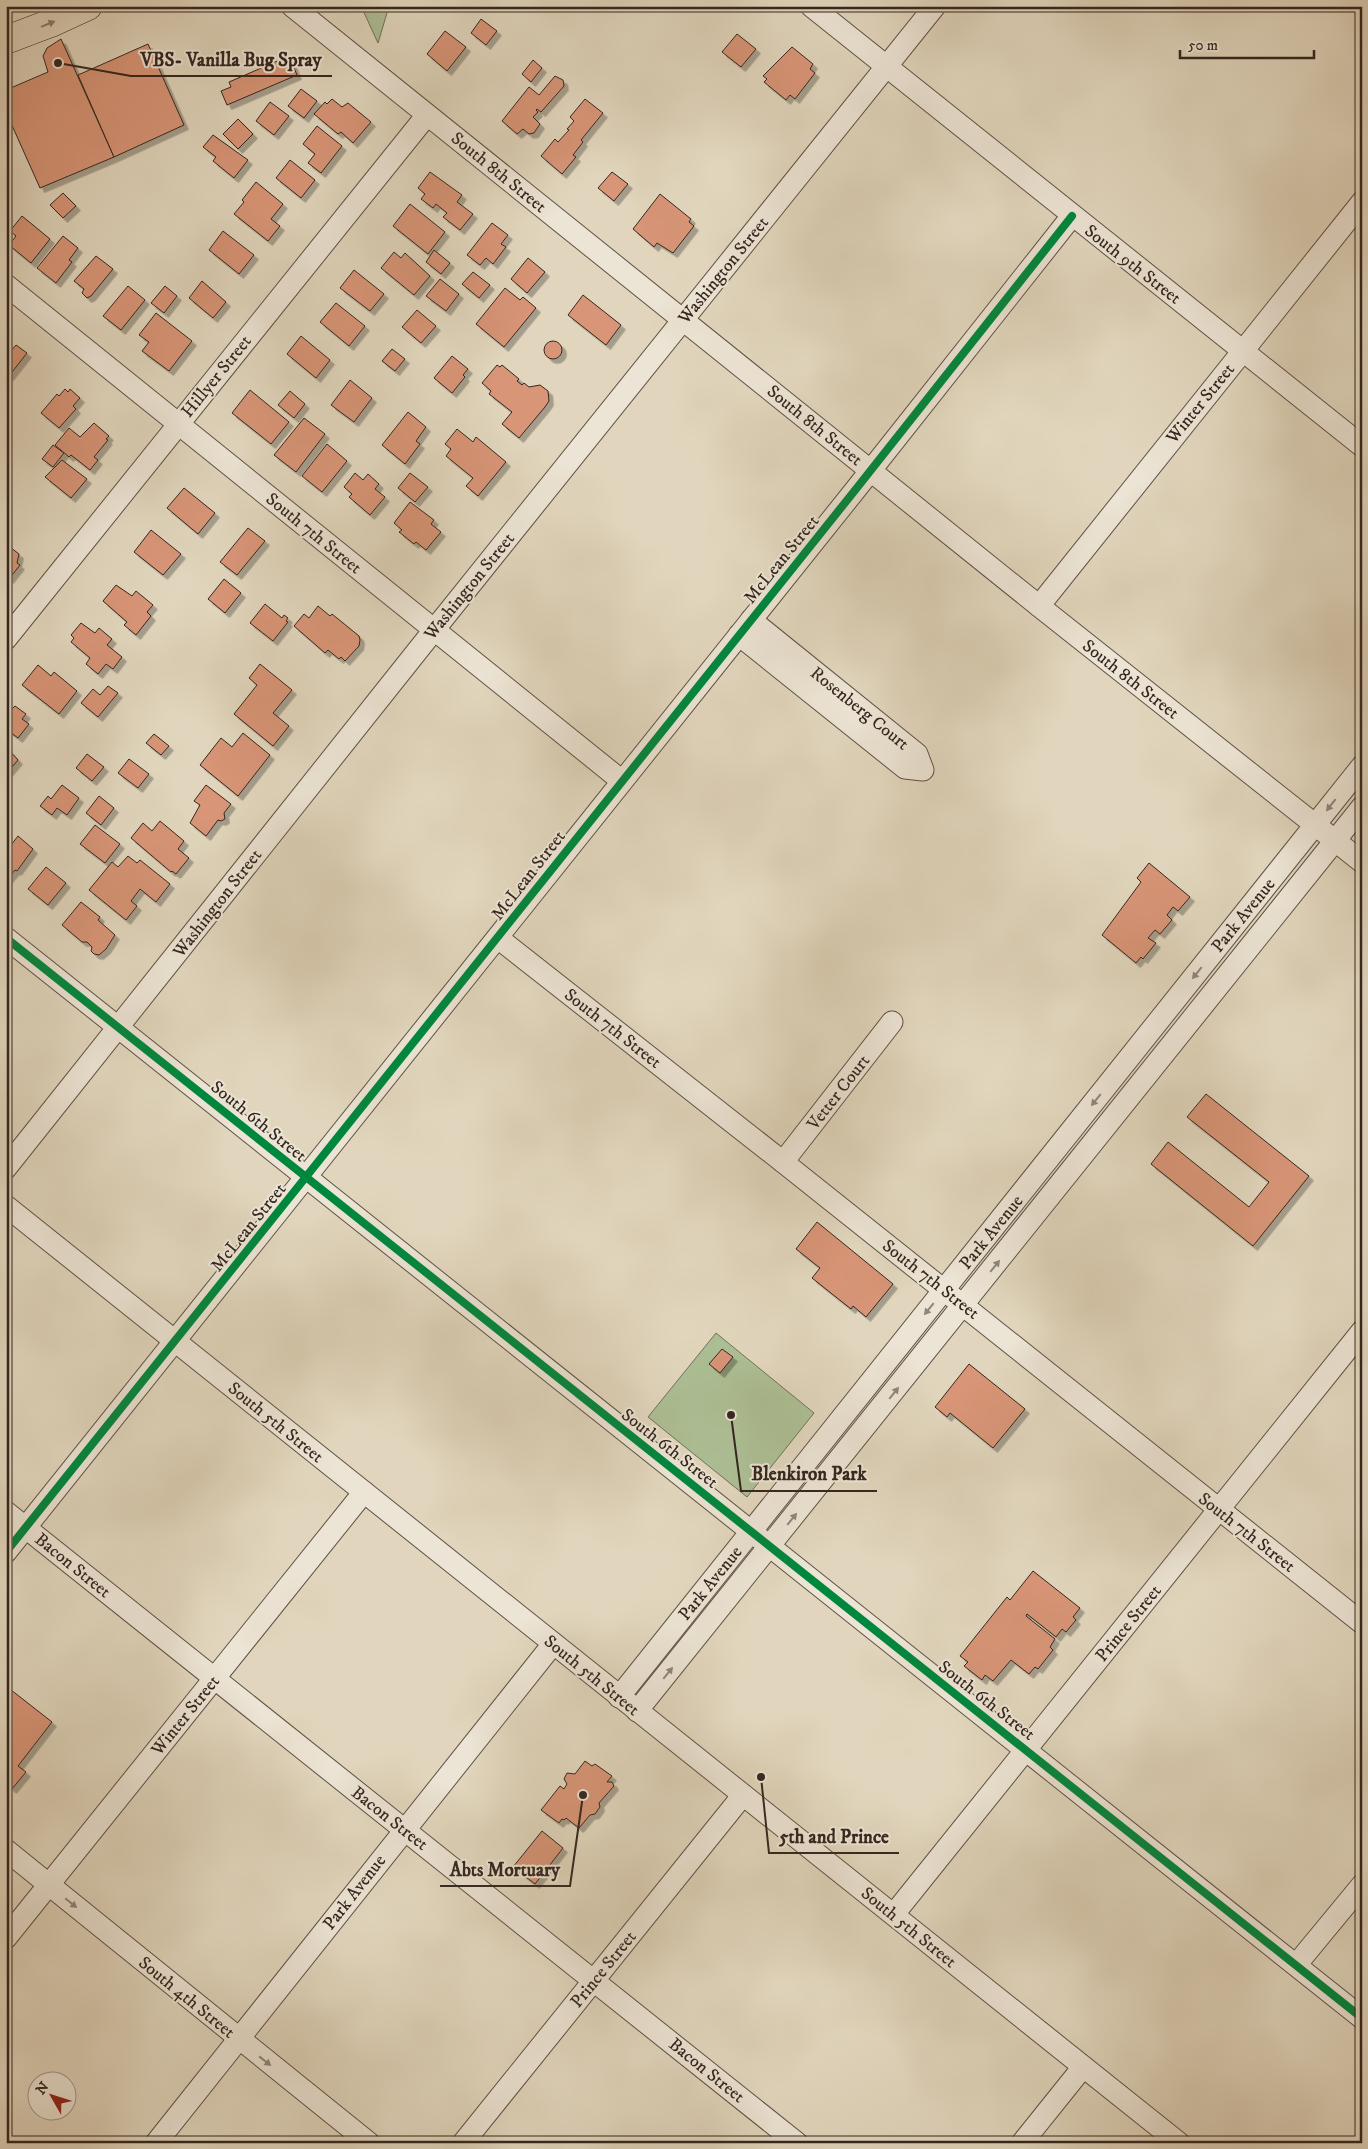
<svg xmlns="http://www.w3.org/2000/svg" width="1368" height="2149" font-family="'IM FELL DW Pica',serif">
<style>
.green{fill:#adbf95;stroke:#70725a}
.building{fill:#d89577;stroke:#34261f;filter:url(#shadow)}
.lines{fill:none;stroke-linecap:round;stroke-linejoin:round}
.minor-casing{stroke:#5f5246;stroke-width:23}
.major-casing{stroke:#34261f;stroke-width:29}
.minor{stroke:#ece4d4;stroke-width:21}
.major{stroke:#e1d6bd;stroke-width:28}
.cycleway-casing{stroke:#ece4d4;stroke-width:11}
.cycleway{stroke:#00873e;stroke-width:8}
.oneway{fill:#8a7e6e}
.oneway2{fill:#90857a}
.labels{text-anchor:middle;stroke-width:4;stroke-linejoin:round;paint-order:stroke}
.street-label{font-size:18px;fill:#34261f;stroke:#ece4d4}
.leader{fill:none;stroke:#34261f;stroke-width:2}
.callout-dot{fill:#34261f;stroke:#ece4d4;stroke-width:2}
.callout-label{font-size:19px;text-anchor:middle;font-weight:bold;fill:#34261f;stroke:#ece4d4;stroke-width:4;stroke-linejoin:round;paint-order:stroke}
</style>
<defs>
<filter id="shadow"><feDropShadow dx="4.5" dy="4.5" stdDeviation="0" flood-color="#0004"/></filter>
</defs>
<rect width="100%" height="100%" fill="#e1d6bd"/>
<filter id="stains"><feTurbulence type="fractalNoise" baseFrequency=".004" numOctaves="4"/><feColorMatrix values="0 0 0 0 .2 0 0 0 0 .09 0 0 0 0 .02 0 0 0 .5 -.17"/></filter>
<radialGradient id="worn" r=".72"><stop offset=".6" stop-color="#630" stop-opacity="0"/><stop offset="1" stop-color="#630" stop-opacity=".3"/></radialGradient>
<g class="green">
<path d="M361 6H389L378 43Z"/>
<path d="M716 1333 814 1413 747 1497 648 1417Z"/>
</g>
<g class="building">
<path d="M481 19 497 31 486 45 471 33Z"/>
<path d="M445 31 466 47 447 71 427 54Z"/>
<path d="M737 34 756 49 741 67 722 52Z"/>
<path d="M61 39 114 157 40 188 6 112V90L48 72 43 56 47 48Z"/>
<path d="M148 44 184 125 114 157 78 75Z"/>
<path d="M792 47 813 64 810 69 815 73 795 99 790 95 786 100 764 82 767 79 763 76Z"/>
<path d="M289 56 297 75 227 105 221 91 231 87 229 82Z"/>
<path d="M533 60 542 68 531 82 522 74Z"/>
<path d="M555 76 563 80 564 86 541 112 537 109 536 110 538 112 533 117 540 124 534 133 529 134 523 129 517 134 502 121 529 87 539 95Z"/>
<path d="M301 89 317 101 304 118 288 106Z"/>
<path d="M332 99 342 107 348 103 371 122 353 143 341 132 338 134 314 114 325 102 327 104Z"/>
<path d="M585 99 603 113 581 140 583 142 573 155 576 157 562 174 541 156 555 139 558 142 569 130 567 129 574 121 570 117Z"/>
<path d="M270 102 289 116 274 135 256 121Z"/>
<path d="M238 119 253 134 238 149 223 134Z"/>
<path d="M317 126 342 146 321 173 308 163 315 154 303 144Z"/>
<path d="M213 135 248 160 234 178 213 161 216 157 203 147Z"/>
<path d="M290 160 315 180 301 198 276 178Z"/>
<path d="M430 172 462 195 457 202 473 214 460 230 443 217 447 213 436 204 433 208 421 199 425 194 418 188Z"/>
<path d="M612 172 628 184 614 201 598 188Z"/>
<path d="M256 182 283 204 271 219 280 226 268 241 234 214 244 202 242 200Z"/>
<path d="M63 193 76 206 63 218 50 205Z"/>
<path d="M660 194 691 219 689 222 694 226 673 253 657 243 654 247 633 229Z"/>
<path d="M410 204 445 232 428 254 393 226Z"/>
<path d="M22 216 50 239 31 263 9 245 16 236 10 231Z"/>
<path d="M492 223 508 235 501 244 506 247 493 264 486 258 480 265 467 255Z"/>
<path d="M223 231 254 255 239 274 209 250Z"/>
<path d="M63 236 78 248 69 260 72 262 56 283 37 268Z"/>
<path d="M434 250 450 263 441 274 426 262Z"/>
<path d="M394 252 401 258 405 253 430 276 414 295 381 268Z"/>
<path d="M96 256 113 269 91 296 87 298 82 293 84 289 74 281Z"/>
<path d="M528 258 545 272 527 293 511 279Z"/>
<path d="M354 270 384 294 370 311 340 288Z"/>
<path d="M473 272 490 285 479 298 462 284Z"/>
<path d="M440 279 459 294 446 311 426 296Z"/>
<path d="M202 281 226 302 213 318 189 298Z"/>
<path d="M128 286 145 300 121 330 103 316Z"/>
<path d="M165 286 177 296 164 313 151 303Z"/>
<path d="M505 288 520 300 523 297 536 308 504 347 476 324Z"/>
<path d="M583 295 621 325 606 345 568 315Z"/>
<path d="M336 303 365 326 349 346 320 322Z"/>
<path d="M417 310 436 326 421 343 402 327Z"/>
<path d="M156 313 192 341 169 371 142 351 149 342 139 335Z"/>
<path d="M301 336 330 360 316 378 287 354Z"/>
<circle cx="553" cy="350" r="9"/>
<path d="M16 345 27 353 9 376H6V350L9 353Z"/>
<path d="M392 349 405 359 395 371 382 361Z"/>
<path d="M452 356 468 369 463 375 465 377 452 393 434 378Z"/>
<path d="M497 365 500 367 502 365 519 379 517 381 522 385 524 383 529 387 540 385 548 391 549 401 545 407 519 438 502 424 512 412 489 394 491 391 482 383Z"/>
<path d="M350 380 372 398 354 422 331 405Z"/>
<path d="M65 389 68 392 70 389 80 398 73 406 76 409 59 428 41 413 57 394 59 396Z"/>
<path d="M250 390 289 422 271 444 232 413Z"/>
<path d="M290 391 305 404 294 418 278 405Z"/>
<path d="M408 412 426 427 416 441 420 444 405 464 382 445Z"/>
<path d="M304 418 325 434 296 472 274 455Z"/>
<path d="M94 423 109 436 106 439 108 440 94 457 98 460 90 470 71 455 69 457 55 445 69 428 80 437Z"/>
<path d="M457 429 473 442 476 437 506 462 478 496 466 486 473 478 446 456 451 449 445 444Z"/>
<path d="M327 444 347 461 322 492 302 476Z"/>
<path d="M53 445 64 453 53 467 42 459Z"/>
<path d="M62 460 87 479 71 498 45 477Z"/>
<path d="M355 473 363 480 368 474 379 484 375 489 385 497 370 515 349 497 352 494 344 487Z"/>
<path d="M410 473 428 487 415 502 398 488Z"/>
<path d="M184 488 215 513 198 534 167 508Z"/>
<path d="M410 502 434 520 431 524 441 532 426 550 416 542 414 544 399 532 402 530 394 523Z"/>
<path d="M248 528 265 541 237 575 220 562Z"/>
<path d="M151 530 181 554 163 575 134 552Z"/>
<path d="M6 544 19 554 17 563 20 565 9 579 6 576Z"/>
<path d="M224 579 241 593 225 613 208 599Z"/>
<path d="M116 585 132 596 136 591 153 605 147 612 151 616 136 635 124 625 127 622 103 601Z"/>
<path d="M265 604 282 618 284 615 288 618 286 621 288 622 273 641 250 623Z"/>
<path d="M318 606 330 616 332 614 359 636 360 640 359 646 345 661 341 657 339 659 328 650 325 653 294 626 304 614 309 618Z"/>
<path d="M81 623 95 633 99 628 112 639 107 645 122 657 113 669 106 664 98 674 86 664 90 658 71 642 74 638 71 635Z"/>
<path d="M260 664 292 690 273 713 289 726 273 746 234 714 257 685 249 678Z"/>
<path d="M38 665 51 676 54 672 77 691 59 714 22 685Z"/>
<path d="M108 686 118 693 98 717 81 703 93 689 100 695Z"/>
<path d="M15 706 26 714 22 719 29 724 18 738 6 729V711L9 708 11 710Z"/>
<path d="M243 733 270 755 238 796 200 765 221 738 232 747Z"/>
<path d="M154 734 169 746 161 755 146 743Z"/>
<path d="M6 747 18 760 7 773H6Z"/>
<path d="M87 754 104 767 92 781 76 768Z"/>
<path d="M129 759 149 774 138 788 118 773Z"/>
<path d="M62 785 79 798 67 815 57 808 52 815 40 806 48 796 51 799Z"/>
<path d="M206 785 231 804 224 813 225 819 221 821 218 820 206 836 190 823 200 805 194 801Z"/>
<path d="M99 796 114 808 101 825 86 813Z"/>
<path d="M160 821 184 841 178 849 189 858 176 874 172 871 171 872 131 838 143 823 152 831Z"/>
<path d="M95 825 120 844 105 863 80 844Z"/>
<path d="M18 836 33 849 17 871 15 870 6 881V843L7 842 11 845Z"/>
<path d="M128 856 137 863 140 860 170 884 156 902 140 889 131 901 137 906 126 920 89 890 112 862 118 867Z"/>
<path d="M1149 863 1190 897 1178 911 1173 907 1167 915 1172 920 1160 934 1155 930 1148 938 1156 943 1143 959 1141 957 1136 963 1102 935 1141 882 1137 878Z"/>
<path d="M46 867 66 883 48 905 28 889Z"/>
<path d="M81 902 100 917 98 920 115 935 106 949 99 955 94 954 91 951 92 947 87 942H82L62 925Z"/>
<path d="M1206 1094 1309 1176 1253 1246 1151 1164 1168 1142 1249 1207 1269 1182 1187 1117Z"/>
<path d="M817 1222 893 1284 866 1317 853 1306 851 1309 812 1278 820 1268 796 1249Z"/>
<path d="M722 1349 733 1357 720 1373 709 1364Z"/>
<path d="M969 1364 1025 1409 993 1448 950 1413 947 1417 935 1407Z"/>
<path d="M1033 1571 1080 1608 1073 1617 1076 1620 1066 1632 1062 1629 1056 1637 1027 1614 1026 1616 1055 1639 1050 1647 1053 1650 1038 1669 1035 1667 1029 1674 1011 1660 993 1681 985 1675 982 1680 964 1666 968 1662 960 1656 1007 1597 1010 1600Z"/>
<path d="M6 1686 52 1722 18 1766 26 1772 12 1789 6 1784Z"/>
<path d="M585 1761 592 1766 595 1764 612 1776 607 1782H612L614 1786 599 1803 600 1807 595 1814 590 1815 579 1828 566 1818 564 1820 562 1819 559 1823 541 1810 560 1786 564 1789 567 1784 564 1779 567 1773 575 1774Z"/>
<path d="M542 1831 563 1848 535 1884 513 1867Z"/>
</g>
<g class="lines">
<defs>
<g id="minor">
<path d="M292 6 1039 606 1362 862"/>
<path d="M811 6 1362 446"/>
<path d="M6 285 622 781"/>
<path d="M1039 606 1362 202"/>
<path d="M739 635 905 768 923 770 917 754 751 620"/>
<path d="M6 639 427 115"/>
<path d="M6 938 1362 2018"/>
<path d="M498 938 783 1162 1362 1623"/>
<path d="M783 1162 892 1022"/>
<path d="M6 1168 434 630 935 6"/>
<path d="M6 1206 1179 2143"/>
<path d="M6 1512 797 2143"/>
<path d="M6 1552 856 489 1072 216"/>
<path d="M619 1697 1362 766"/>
<path d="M637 1711 1362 807"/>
<path d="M6 1850 369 2143"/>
<path d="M894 1914 1362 1331"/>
<path d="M6 1938 364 1492"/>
<path d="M1296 1965 1362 1885"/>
<path d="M156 2143 553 1644"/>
<path d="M463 2143 743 1795"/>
<path d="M1022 2143 1083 2067"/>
</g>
<path id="major" d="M6 40 51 23 88 6"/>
</defs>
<use href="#minor" class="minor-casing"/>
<use href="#major" class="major-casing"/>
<use href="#minor" class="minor"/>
<use href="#major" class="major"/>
<defs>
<g id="cycleway">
<path d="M6 938 1362 2018"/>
<path d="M6 1552 856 489 1072 216"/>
</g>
</defs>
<use href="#cycleway" class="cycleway-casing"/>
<use href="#cycleway" class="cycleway"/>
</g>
<defs><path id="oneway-solid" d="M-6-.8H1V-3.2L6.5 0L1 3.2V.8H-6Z" transform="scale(1.25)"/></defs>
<use class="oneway" href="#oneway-solid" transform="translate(48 24) rotate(-22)"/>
<g class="oneway2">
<use href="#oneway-solid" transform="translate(1331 805) rotate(128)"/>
<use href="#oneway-solid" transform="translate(1197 973) rotate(129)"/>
<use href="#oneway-solid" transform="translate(1096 1100) rotate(129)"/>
<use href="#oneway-solid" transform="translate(995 1266) rotate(-51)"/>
<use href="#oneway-solid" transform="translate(929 1309) rotate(129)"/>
<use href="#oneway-solid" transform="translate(894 1393) rotate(-51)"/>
<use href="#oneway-solid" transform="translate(792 1519) rotate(-51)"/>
<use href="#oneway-solid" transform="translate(668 1673) rotate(-51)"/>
<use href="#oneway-solid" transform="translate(71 1903) rotate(39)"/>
<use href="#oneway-solid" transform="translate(265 2061) rotate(38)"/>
</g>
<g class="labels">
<g class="street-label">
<text transform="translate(499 172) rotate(39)" y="6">South 8th Street</text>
<text transform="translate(1133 264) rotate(38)" y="6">South 9th Street</text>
<text transform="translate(723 270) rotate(-51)" y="6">Washington Street</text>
<text transform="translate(216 376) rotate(-51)" y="6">Hillyer Street</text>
<text transform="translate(1200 403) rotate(-51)" y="6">Winter Street</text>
<text transform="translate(815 425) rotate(39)" y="6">South 8th Street</text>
<text transform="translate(314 533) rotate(39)" y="6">South 7th Street</text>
<text transform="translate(781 559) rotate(-51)" y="6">McLean Street</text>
<text transform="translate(469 586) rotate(-51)" y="6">Washington Street</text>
<text transform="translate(1131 679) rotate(38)" y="6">South 8th Street</text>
<text transform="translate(860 708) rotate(39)" y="6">Rosenberg Court</text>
<text transform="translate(528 875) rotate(-52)" y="6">McLean Street</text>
<text transform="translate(217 903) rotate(-52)" y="6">Washington Street</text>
<text transform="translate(1243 915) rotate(-51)" y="6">Park Avenue</text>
<text transform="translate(613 1028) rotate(38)" y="6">South 7th Street</text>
<text transform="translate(838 1092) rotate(-52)" y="6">Vetter Court</text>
<text transform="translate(259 1121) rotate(39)" y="6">South 6th Street</text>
<text transform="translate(248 1227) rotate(-51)" y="6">McLean Street</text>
<text transform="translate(991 1232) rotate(-51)" y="6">Park Avenue</text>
<text transform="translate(931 1279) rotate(38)" y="6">South 7th Street</text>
<text transform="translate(276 1422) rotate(39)" y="6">South 5th Street</text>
<text transform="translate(670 1448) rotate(38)" y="6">South 6th Street</text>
<text transform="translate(1247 1532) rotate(38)" y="6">South 7th Street</text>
<text transform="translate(73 1565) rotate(39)" y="6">Bacon Street</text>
<text transform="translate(710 1583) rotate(-51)" y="6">Park Avenue</text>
<text transform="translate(1128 1623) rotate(-51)" y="6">Prince Street</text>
<text transform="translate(592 1675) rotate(39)" y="6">South 5th Street</text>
<text transform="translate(987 1700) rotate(38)" y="6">South 6th Street</text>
<text transform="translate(185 1715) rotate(-51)" y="6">Winter Street</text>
<text transform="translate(390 1818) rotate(38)" y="6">Bacon Street</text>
<text transform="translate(354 1892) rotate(-52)" y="6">Park Avenue</text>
<text transform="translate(909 1927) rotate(39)" y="6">South 5th Street</text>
<text transform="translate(603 1969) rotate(-51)" y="6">Prince Street</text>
<text transform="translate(187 1997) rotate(39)" y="6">South 4th Street</text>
<text transform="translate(707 2070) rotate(39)" y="6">Bacon Street</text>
</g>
</g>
<path class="leader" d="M58 63L131 76H332M731 1415L741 1491H877M761 1777L769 1853H899M583 1795L570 1886H440"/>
<g class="callout-dot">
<circle cx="58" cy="63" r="5"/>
<circle cx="731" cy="1415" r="5"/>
<circle cx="761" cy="1777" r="5"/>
<circle cx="583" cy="1795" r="5"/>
</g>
<g class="callout-label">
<text x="231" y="66">VBS- Vanilla Bug Spray</text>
<text x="809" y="1480">Blenkiron Park</text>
<text x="834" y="1843">5th and Prince</text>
<text x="505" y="1876">Abts Mortuary</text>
</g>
<rect width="1368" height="2149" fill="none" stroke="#e1d6bd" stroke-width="25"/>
<rect x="8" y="8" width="1353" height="2134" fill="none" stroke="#34261f" stroke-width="2.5"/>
<rect x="12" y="12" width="1343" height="2124" fill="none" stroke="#34261f"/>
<g transform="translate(52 2096) rotate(309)"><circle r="24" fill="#ece4d4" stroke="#a2988c"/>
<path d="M0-4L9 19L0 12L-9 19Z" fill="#8f2418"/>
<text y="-8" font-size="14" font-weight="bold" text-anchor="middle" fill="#34261f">N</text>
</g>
<path d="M1180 50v8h134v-8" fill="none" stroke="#34261f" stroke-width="2.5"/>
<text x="1188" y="50" font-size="15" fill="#34261f" stroke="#ece4d4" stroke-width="4" paint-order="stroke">50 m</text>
<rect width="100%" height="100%" filter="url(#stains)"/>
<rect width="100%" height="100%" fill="url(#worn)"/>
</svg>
